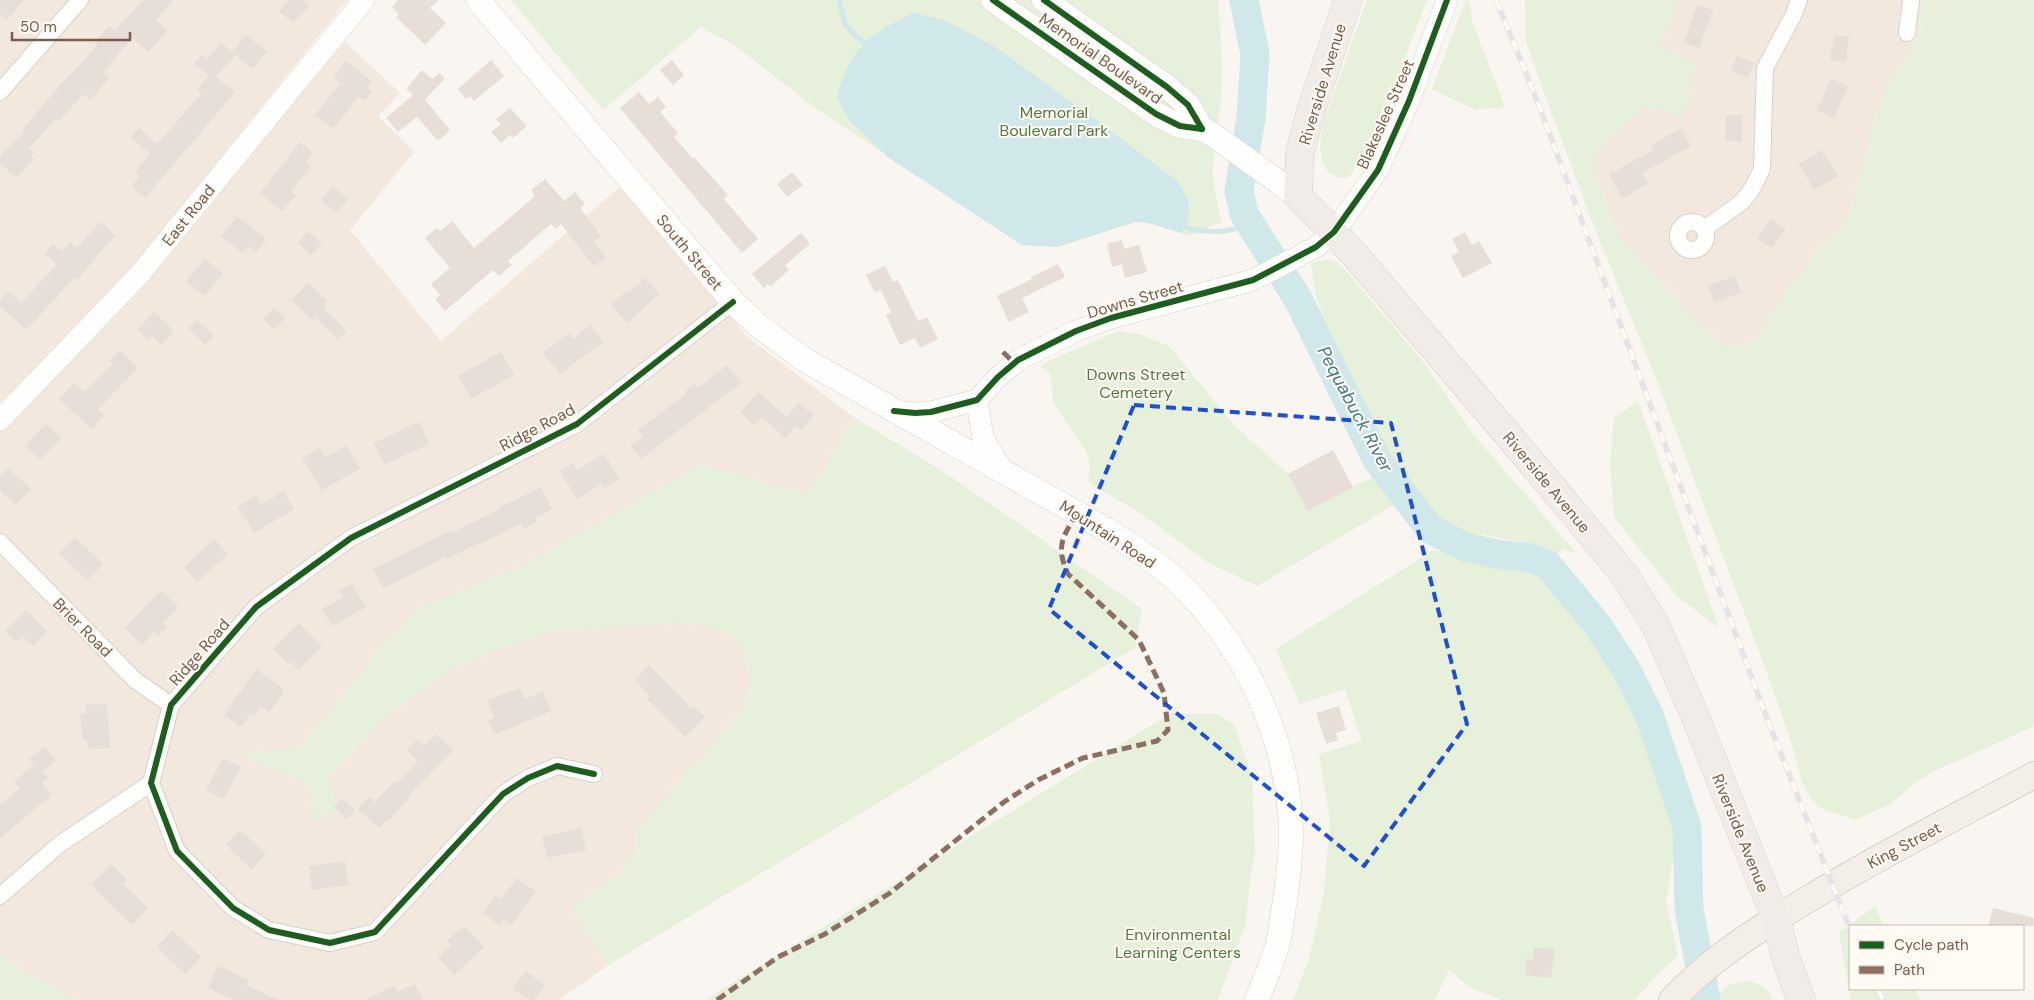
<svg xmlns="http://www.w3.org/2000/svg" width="2034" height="1000" font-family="'DM Sans',sans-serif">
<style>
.residential{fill:#f2e8de}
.green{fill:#e7f0db}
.water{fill:#d0e8ea}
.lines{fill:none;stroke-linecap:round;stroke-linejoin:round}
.stream{stroke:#d0e8ea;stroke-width:5}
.river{stroke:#d0e8ea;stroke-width:29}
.building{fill:#e6ded7}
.minor-casing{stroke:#d7d1cb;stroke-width:18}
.tertiary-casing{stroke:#d7d1cb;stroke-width:22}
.secondary-casing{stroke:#d9d2cb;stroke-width:25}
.primary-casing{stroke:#dad1cc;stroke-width:28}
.trunk-casing{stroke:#dad1cc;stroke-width:29}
.minor{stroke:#fefefd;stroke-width:16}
.tertiary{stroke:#fefefd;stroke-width:21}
.secondary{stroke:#fefefd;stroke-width:24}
.primary{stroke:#f3eee8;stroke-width:26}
.trunk{stroke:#f2ece8;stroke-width:28}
.rail-casing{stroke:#e6e3e7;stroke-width:5.5}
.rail{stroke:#fffaf3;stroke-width:4;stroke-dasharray:11;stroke-linecap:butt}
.quiet{stroke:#8d6e63;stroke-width:5;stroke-dasharray:10 5;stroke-linecap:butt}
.cycleway-casing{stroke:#fffaf3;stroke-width:9}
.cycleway{stroke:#1b5e20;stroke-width:6}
.marked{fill:none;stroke:#1d4ed8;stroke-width:4;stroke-dasharray:10 6;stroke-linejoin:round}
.labels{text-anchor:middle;stroke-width:4;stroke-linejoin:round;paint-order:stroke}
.street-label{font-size:16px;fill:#7a5c4d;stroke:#fffaf3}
.park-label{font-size:16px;fill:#537a41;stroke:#fffaf3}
.water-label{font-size:18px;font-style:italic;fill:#437c86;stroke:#fffaf3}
</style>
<rect width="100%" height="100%" fill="#f9f5f0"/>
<g class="residential">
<path d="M0 0H347L157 237 92 312 0 403Z"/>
<path d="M1677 0H1923L1920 34 1880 99 1849 215 1793 281 1756 338 1743 347 1726 346 1700 325 1618 235 1593 165 1597 151 1643 108 1663 109 1683 117 1659 47Z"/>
<path d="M345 42 400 93 378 116 414 152 350 230 441 341 623 184 747 337 855 418 807 494 701 465 523 566 412 612 387 640 302 746 240 755 304 781 317 820 337 812 329 778 383 719 459 664 554 631 687 623 723 629 741 646 750 676 743 709 637 830 635 853 620 874 572 909 607 966 558 1000H76L21 970 0 954V427Z"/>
</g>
<g class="green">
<path d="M511 0H1218L1222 65 1221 100 1212 173 1221 222 1190 236 1149 223 1135 222 1057 247 1022 245 815 108 736 46 701 27 603 110Z"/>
<path d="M1367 0H1427L1395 83 1362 156 1350 176 1344 178 1337 177 1329 173 1323 163 1320 146 1323 124Z"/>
<path d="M1466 0H1469L1473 24 1505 107 1475 110 1432 89Z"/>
<path d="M1525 0H1677L1659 47 1696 63 1683 117 1663 109 1643 108 1597 151 1593 165 1618 235 1700 325 1725 346 1743 347 1756 338 1793 281 1849 215 1880 99 1920 34 1923 0H2034V726L1935 771 1919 780 1890 804 1856 820 1822 809 1812 800 1802 783 1792 744 1767 673 1657 381 1593 224 1549 106 1526 42Z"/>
<path d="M1329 260 1337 263 1346 271 1421 359 1474 435 1576 553 1563 549 1556 556 1535 545 1485 535 1469 534 1450 527 1432 513 1403 482 1384 456 1329 332 1316 296 1311 264 1318 261Z"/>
<path d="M1118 331 1139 334 1169 346 1232 423 1288 474 1307 511 1378 474 1398 503 1257 586 1207 562 1140 513 1088 482 1090 466 1086 451 1053 402 1051 375 1040 365Z"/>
<path d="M1638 401 1719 628 1676 595 1614 517 1610 463 1614 418Z"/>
<path d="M855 418 944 472 1142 609 1135 648 607 966 572 909 620 874 635 853 637 830 743 709 750 676 741 646 723 629 687 623 554 631 459 664 383 719 329 777 337 812 316 820 304 781 239 755 302 746 387 640 412 612 523 566 701 465 807 494Z"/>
<path d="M1432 551H1449L1480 561 1530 569 1553 581 1592 631 1641 722 1678 826 1666 902 1678 956 1658 974 1635 1000H1502L1471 988 1449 970 1435 1000H1293L1309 959 1324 892 1330 821 1319 754 1362 741 1345 689 1300 704 1276 649Z"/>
<path d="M1170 714H1218L1235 726 1252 777 1255 853 1250 878 1246 923 1218 1000H705Z"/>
<path d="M1875 906 1884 926H1850V989H1915L1920 1000H1851L1839 933Z"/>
<path d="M0 954 21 970 76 1000H0Z"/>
<path d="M1748 981C1760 983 1768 988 1773 1000H1720L1719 994 1729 985Z"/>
</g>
<path class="water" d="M914 13 944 20 994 46 1095 119 1177 181 1189 201 1188 222 1181 233 1149 223 1135 222 1057 247 1022 245 889 158 849 120 837 98C849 50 870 33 914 13Z"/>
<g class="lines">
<g class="stream">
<path d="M839 0 845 24 855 35 870 47"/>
<path d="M1179 224C1193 232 1215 233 1230 230 1237 229 1243 225 1249 223"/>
</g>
<path class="river" d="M1244 0 1255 54 1251 118 1239 191 1244 214 1298 299 1377 460 1430 529 1465 547 1501 555 1527 557 1547 564 1596 623 1626 669 1650 717 1687 827 1689 909 1706 1000"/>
</g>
<g class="building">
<path d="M0 0H24L7 20 0 14Z"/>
<path d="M143 0H173L156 20 168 30 148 52 132 38 103 73 109 78 90 100 83 94 59 121 56 118 29 149 34 153 31 156 34 159 16 178 0 163V156L25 130 23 129 61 84 81 64 97 45 95 43 109 26 115 31Z"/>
<path d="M289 0H302L309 6 293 23 279 11Z"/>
<path d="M398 0H438L430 8 446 23 425 45 396 17 399 14 392 7Z"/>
<path d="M1697 5 1713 10 1699 48 1684 43Z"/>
<path d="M246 35 267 51 253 69 233 53 235 55 216 77 235 92 145 198 132 186 140 176 135 172 150 154 131 137 139 128 157 144 202 93 197 90 209 76 194 64 202 54 207 59 221 43 232 52Z"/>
<path d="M1834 35 1849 37 1846 62 1830 60Z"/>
<path d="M1737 56 1754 63 1748 78 1731 71Z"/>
<path d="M491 60 504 76 474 101 470 96 466 99 458 89Z"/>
<path d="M672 60 684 75 673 85 660 70Z"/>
<path d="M346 61 373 82 368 88 372 91 364 101 359 96 333 129 315 115 341 83 334 77Z"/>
<path d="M422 70 432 79 439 73 445 78 425 100 450 130 438 141 417 117 398 132 386 118 413 95 406 89Z"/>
<path d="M1831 78 1848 86 1834 118 1817 110Z"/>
<path d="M639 92 649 104 658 97 666 107 660 112 678 133 674 137 693 159 694 157 728 195 724 199 758 239 742 253 620 108Z"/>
<path d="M510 108 527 126 513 138 510 135 501 143 491 132 501 124 496 119Z"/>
<path d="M1726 115H1742V142L1725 141Z"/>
<path d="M1681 128 1691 146 1642 173 1648 184 1622 198 1609 174 1654 150 1651 145Z"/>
<path d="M300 142 312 152 306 161 311 166 291 191 296 195 282 211 260 193Z"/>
<path d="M1822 150 1838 176 1814 190 1799 164Z"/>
<path d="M792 172 803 185 787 197 777 184Z"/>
<path d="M545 179 564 201 575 192 585 204 580 208 601 236 594 242 606 257 594 266 561 224 556 229 551 224 508 261 512 265 499 276 493 270 445 311 435 299 440 295 431 284 450 268 425 238 437 228 440 231 452 221 474 248 531 200 535 195 531 190Z"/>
<path d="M332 186 348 199 337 213 321 200Z"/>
<path d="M237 216 266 239 256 252 248 246 242 253 221 236Z"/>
<path d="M1771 219 1785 230 1772 248 1757 238Z"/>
<path d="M100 222 115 235 77 280 74 278 26 330 0 306V300L8 291 21 303 57 264 45 254 53 244 62 251 70 242 77 248Z"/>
<path d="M308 231 322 243 311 255 298 243Z"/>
<path d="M1465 232 1472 245 1479 241 1492 263 1463 278 1451 256 1459 252 1452 239Z"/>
<path d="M801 233 810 244 785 265 789 270 770 287 768 284 764 288 752 274Z"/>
<path d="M1122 240 1124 249 1139 245 1147 272 1125 278 1122 264 1112 267 1107 244Z"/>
<path d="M205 259 223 274 204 296 186 281Z"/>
<path d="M1058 264 1065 277 1022 298 1029 312 1009 322 997 296 1032 279 1031 277Z"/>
<path d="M885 266 893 282 898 280 918 321 927 317 938 339 920 348 915 338 900 345 886 315 891 312 881 290 875 293 866 275Z"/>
<path d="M1735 276 1741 293 1714 302 1708 285Z"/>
<path d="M645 278 659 294 627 323 611 304 627 291 628 293Z"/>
<path d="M308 283 327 301 324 305 325 307 324 309 347 331 338 339 315 317 312 320 291 300Z"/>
<path d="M274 308 285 318 274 329 263 319Z"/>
<path d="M154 312 174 331 161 345 152 336 148 340 138 329Z"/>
<path d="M197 320 214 336 205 345 188 328Z"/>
<path d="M590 325 603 342 560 374 543 353 569 333 573 339Z"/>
<path d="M120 350 138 368 98 409 104 415 92 429 59 399 74 383 84 392 113 364 109 361Z"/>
<path d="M501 352 514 375 471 399 458 376Z"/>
<path d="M727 365 741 383 641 459 631 446 643 437 638 430 686 394 685 392 695 384 698 388Z"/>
<path d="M758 392 787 417 798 403 814 415 802 430 796 425 786 438 761 417 754 425 740 413Z"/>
<path d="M419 422 429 444 384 465 374 443Z"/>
<path d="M46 424 61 438 40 460 25 446Z"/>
<path d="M346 445 360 468 322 491 302 458 320 448 326 457Z"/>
<path d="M1333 450 1353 487 1307 511 1288 474Z"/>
<path d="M604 454 620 479 604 488 602 484 577 499 560 471 573 463 577 470Z"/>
<path d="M8 468 31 489 16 505 0 490V476Z"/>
<path d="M541 487 552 509 535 517 537 522 524 529 521 524 447 559 446 557 383 588 373 569 451 530 452 532 499 510 498 508Z"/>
<path d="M283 491 294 509 254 533 238 507 256 495 262 505Z"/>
<path d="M75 537 103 564 87 580 59 553Z"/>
<path d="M214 539 228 554 197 582 184 567Z"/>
<path d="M352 583 366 607 332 626 322 609 343 597 339 591Z"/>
<path d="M161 590 178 607 163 623 167 627 158 636 154 632 142 645 125 628Z"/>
<path d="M26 610 47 631 33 646 22 636 17 642 5 631Z"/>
<path d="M299 623 322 646 299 670 291 662 288 664 273 649Z"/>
<path d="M649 665 691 708 694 706 705 717 685 737 647 699 650 696 635 680Z"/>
<path d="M256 669 283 688V693L269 712 261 706 254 716 251 713 241 727 224 715Z"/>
<path d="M520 688 524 699 543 692 551 711 494 735 488 720 494 718 488 700Z"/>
<path d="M107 704 110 748 88 749 87 740H83L80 714H86V705Z"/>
<path d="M1339 706 1346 730 1336 733 1338 740 1326 744 1316 713Z"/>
<path d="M436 734 453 750 410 795 411 796 387 822 386 821 379 828 358 809 369 797 375 802 395 781 397 783 418 761 407 750 417 740 424 746Z"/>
<path d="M45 747 56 760 42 771 48 778 42 783 52 795 0 838V805L20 788 14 782 34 765 29 759Z"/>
<path d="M223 758 241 767 223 799 206 790Z"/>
<path d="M342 798 355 810 347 819 334 807Z"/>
<path d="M581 828 586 850 547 858 542 837Z"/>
<path d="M240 830 266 854 252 870 226 845Z"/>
<path d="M345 861 349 885 312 890 309 866Z"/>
<path d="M111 864 127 880 123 884 148 908 132 925 91 885Z"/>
<path d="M517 878 536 892 511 925 503 919 499 925 483 913 496 895 501 899Z"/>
<path d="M1993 908 2034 918V926H1988Z"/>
<path d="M464 926 484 947 454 975 438 957 451 945 447 941Z"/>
<path d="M172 930 201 957 185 974 157 947Z"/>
<path d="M1534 947 1554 949 1551 978 1525 975 1527 959 1533 960Z"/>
<path d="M218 966 248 980 246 985 279 1000H234L208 988Z"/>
<path d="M526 971 545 985 534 1000H529L513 988Z"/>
<path d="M415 984 423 1000H366L395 986 398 992Z"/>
</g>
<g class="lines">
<defs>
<g id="minor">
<path d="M1907 33 1911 0"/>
<path d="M0 92 80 0"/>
<circle cx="1692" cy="236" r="14"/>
<path d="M1704 229 1742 202 1752 189 1762 169 1765 68 1793 16 1799 0"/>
<path d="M0 542 136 681 171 705"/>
<path d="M594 774 557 766 528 778 503 794 375 932 330 943 269 930 233 908 177 851 151 783 171 705 256 607 351 538 577 424 733 302"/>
<path d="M0 896 60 844 151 783"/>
</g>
<g id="tertiary">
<path d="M977 400 983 438 1003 471"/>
<path d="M894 411 915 413 931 412 977 400 998 377 1018 360 1076 331 1111 318 1253 280 1316 247 1334 232 1378 170 1409 101 1447 0"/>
<path d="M0 420 139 275 364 0"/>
</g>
<g id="secondary">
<path d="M478 0 733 302 760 327 805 360 1107 530C1131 545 1154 560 1175 579 1239 639 1282 724 1290 812 1293 842 1289 875 1284 906 1282 918 1281 931 1278 943 1273 962 1264 981 1257 1000"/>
<path d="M993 0 1156 114 1180 126 1202 129 1213 135 1298 196"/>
<path d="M1044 0 1167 87 1188 105 1202 129"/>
</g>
<path id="primary" d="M1672 1000C1708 961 1756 930 1802 903 1877 857 1956 817 2034 775"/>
<path id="trunk" d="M1348 0 1312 107 1300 152 1298 196 1354 254 1553 488 1623 573 1655 624 1695 716 1776 919 1786 958 1801 1000"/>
</defs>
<use href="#minor" class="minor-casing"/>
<use href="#tertiary" class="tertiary-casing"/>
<use href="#secondary" class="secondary-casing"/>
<use href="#primary" class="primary-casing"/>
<use href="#trunk" class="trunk-casing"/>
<use href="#minor" class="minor"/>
<use href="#tertiary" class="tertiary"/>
<use href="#secondary" class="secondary"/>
<use href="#primary" class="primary"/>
<use href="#trunk" class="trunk"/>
<defs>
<g id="rail">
<path d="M1496 0 1538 103 1768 721 1850 929"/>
<path d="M1878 989 1883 1000"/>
</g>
</defs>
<use href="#rail" class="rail-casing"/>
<use href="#rail" class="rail"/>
<g class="quiet">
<path d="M1003 352 1014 363"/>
<path d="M717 1000 778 957 825 934 890 893 1004 802 1038 780 1083 758 1157 741 1168 730 1164 693 1139 640 1068 574C1055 546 1063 537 1077 513"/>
</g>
<defs>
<g id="cycleway">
<path d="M993 0 1156 114 1180 126 1202 129"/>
<path d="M1044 0 1167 87 1188 105 1202 129"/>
<path d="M894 411 915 413 931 412 977 400 998 377 1018 360 1076 331 1111 318 1253 280 1316 247 1334 232 1378 170 1409 101 1447 0"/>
<path d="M594 774 557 766 528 778 503 794 375 932 330 943 269 930 233 908 177 851 151 783 171 705 256 607 351 538 577 424 733 302"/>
</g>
</defs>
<use href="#cycleway" class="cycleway-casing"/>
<use href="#cycleway" class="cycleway"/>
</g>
<path class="marked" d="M1134 405 1391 423 1467 724 1364 866 1049 609Z"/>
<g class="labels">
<g class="street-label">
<text transform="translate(1101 58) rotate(35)" y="6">Memorial Boulevard</text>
<text transform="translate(1322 84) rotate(-73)" y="6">Riverside Avenue</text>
<text transform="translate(1385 114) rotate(-66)" y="6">Blakeslee Street</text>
<text transform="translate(188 215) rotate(-51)" y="6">East Road</text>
<text transform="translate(690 252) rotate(50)" y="6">South Street</text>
<text transform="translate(1135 299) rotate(-16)" y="6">Downs Street</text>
<text transform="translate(537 427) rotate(-28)" y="6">Ridge Road</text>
<text transform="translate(1547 482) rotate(50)" y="6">Riverside Avenue</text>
<text transform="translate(1108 534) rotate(33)" y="6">Mountain Road</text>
<text transform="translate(83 627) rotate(45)" y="6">Brier Road</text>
<text transform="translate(199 652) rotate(-49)" y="6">Ridge Road</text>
<text transform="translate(1741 833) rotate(68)" y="6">Riverside Avenue</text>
<text transform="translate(1904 845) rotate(-28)" y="6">King Street</text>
</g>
<g class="park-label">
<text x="1054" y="118">Memorial<tspan x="1054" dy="18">Boulevard Park</tspan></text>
<text x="1136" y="380">Downs Street<tspan x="1136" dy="18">Cemetery</tspan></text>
<text x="1178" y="940">Environmental<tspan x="1178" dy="18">Learning Centers</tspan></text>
</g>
<g class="water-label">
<text transform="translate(1355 409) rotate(62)" y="6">Pequabuck River</text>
</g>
</g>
<rect x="1849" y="925" width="175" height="65" fill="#fffaf3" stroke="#cabbb1"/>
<rect x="1859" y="941" width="25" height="8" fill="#1b5e20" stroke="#cabbb1"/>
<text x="1894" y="950" font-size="15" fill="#7a5c4d">Cycle path</text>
<rect x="1859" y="966" width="25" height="8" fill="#8d6e63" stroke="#cabbb1"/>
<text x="1894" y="975" font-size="15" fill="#7a5c4d">Path</text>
<path d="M12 32v8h118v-8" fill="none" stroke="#7a5c4d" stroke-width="2.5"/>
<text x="20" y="32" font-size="15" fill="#7a5c4d" stroke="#fffaf3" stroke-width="4" paint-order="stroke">50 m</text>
</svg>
